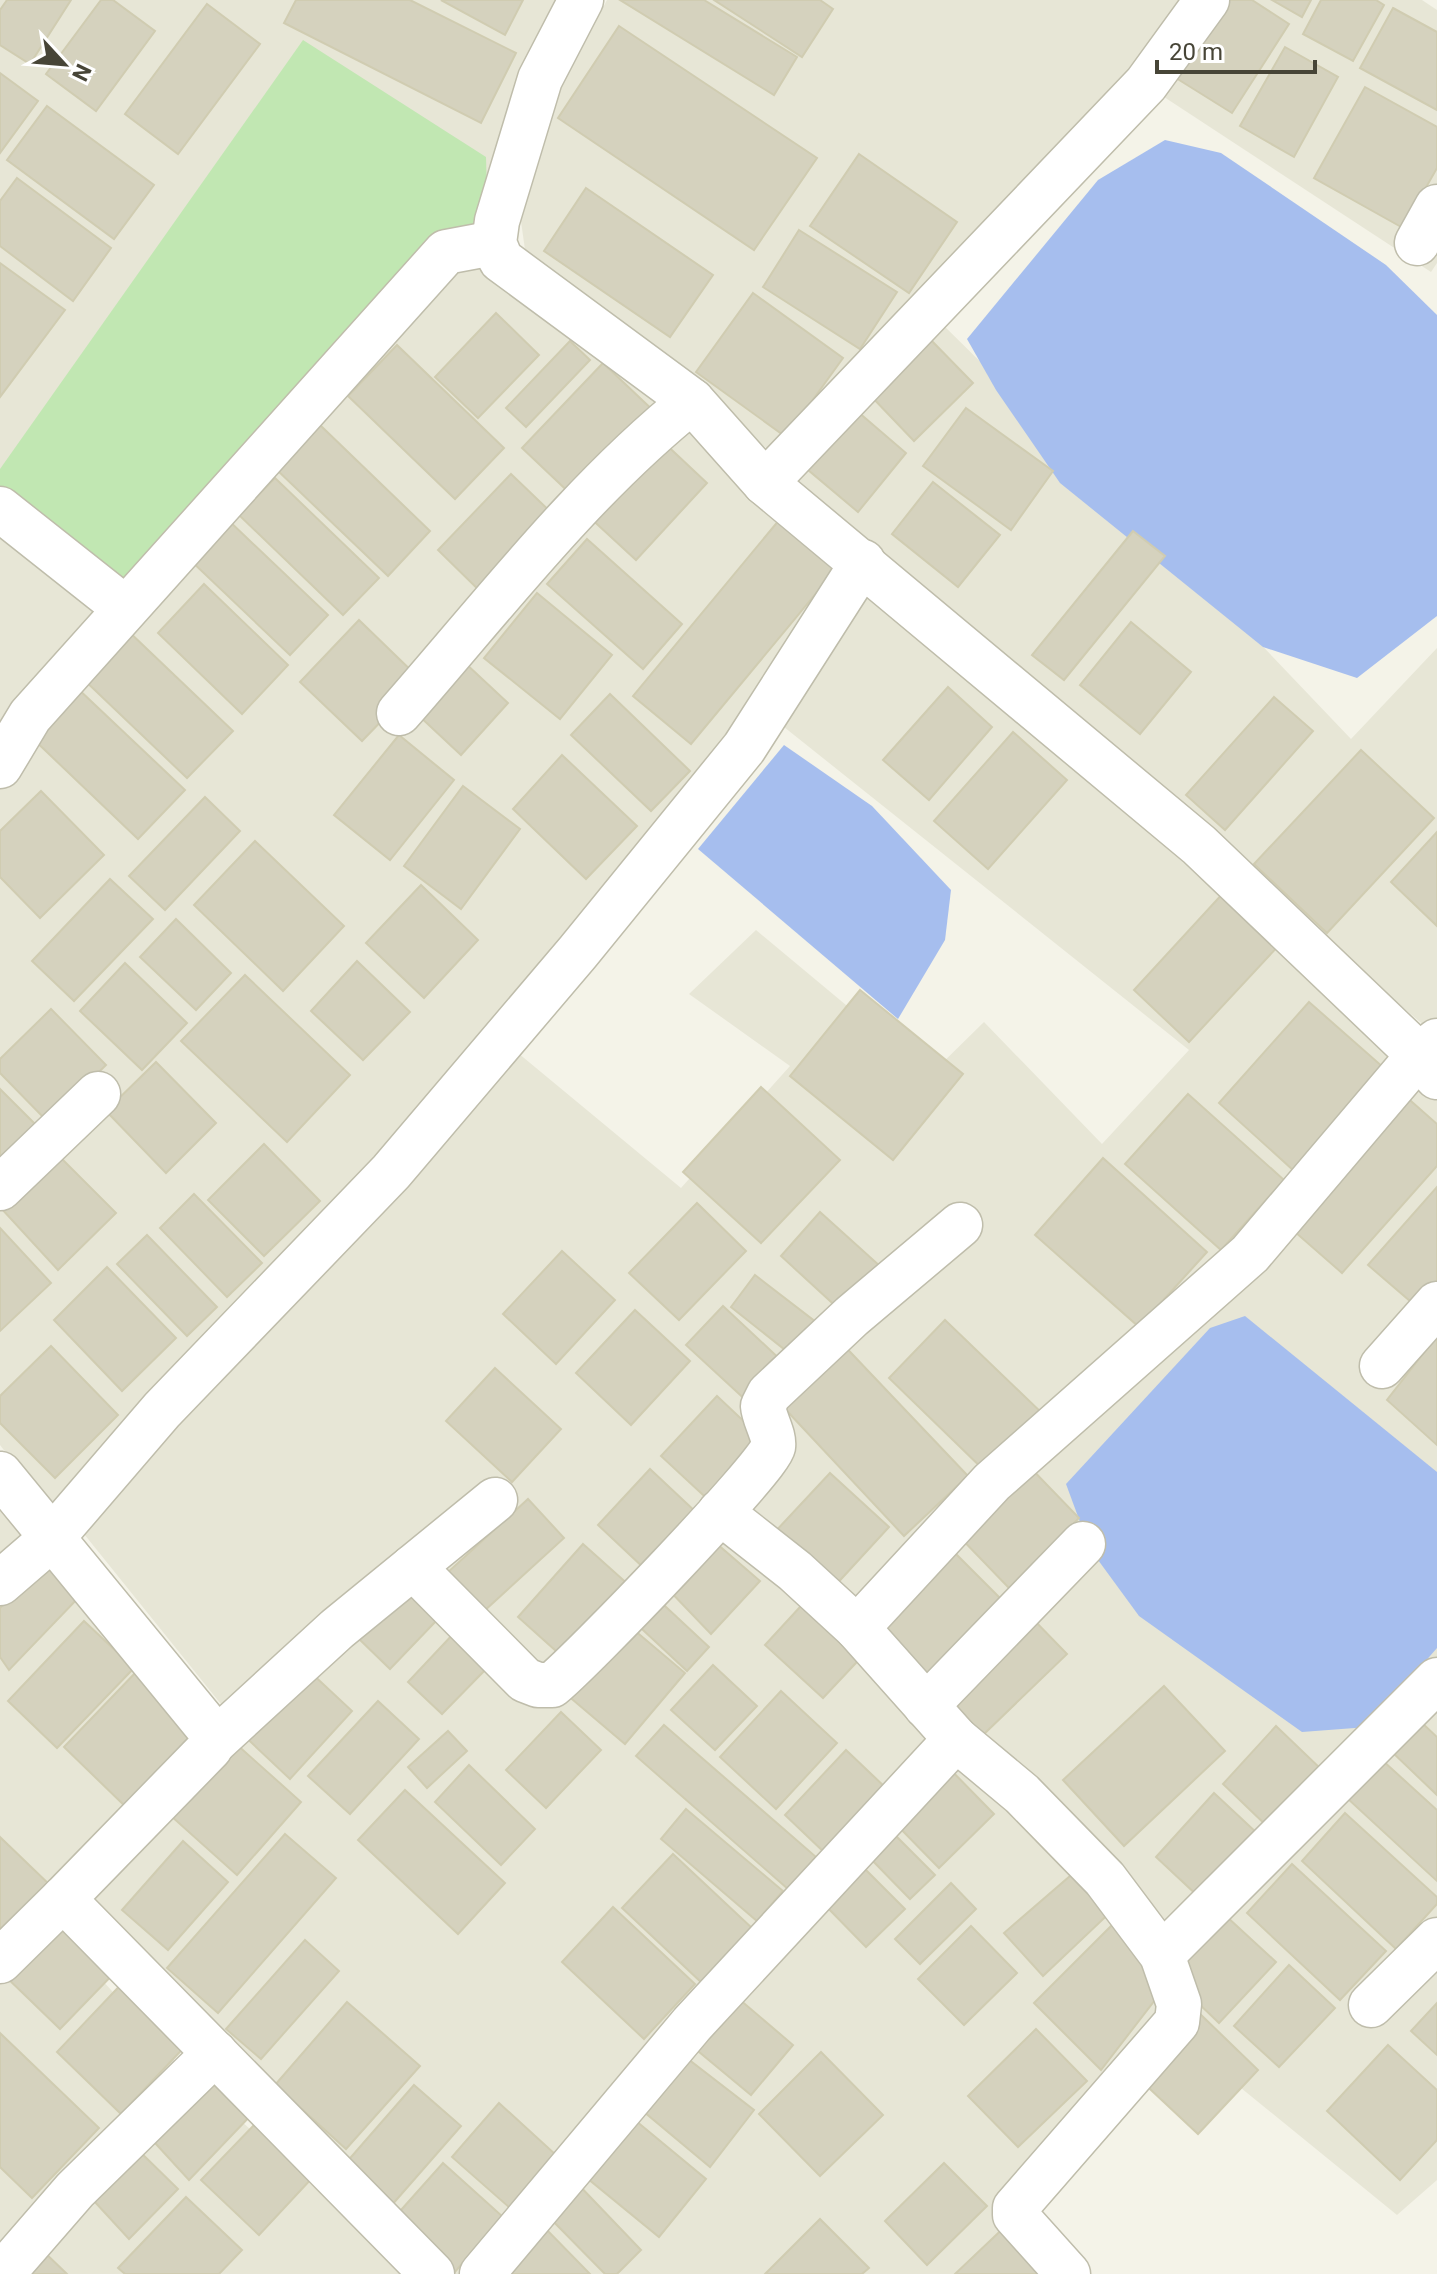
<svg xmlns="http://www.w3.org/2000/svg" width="1437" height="2274" font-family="Roboto,sans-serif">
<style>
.residential{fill:#e7e6d6}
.green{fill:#c1e7b2}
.water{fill:#a6beee}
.building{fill:#d5d2be;stroke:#d0ccb1;stroke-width:2}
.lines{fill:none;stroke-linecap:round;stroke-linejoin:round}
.minor-casing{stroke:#bfbdab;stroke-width:47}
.minor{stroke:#fff;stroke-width:44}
</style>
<rect width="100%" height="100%" fill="#f4f3e8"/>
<g class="residential">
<path d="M0 0H566L503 120 508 271 851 573 741 735 341 1202 49 1509 0 1445Z"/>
<path d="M607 0H1195L777 456 528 271 517 193 559 87Z"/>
<path d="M1222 0H1422L1437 10V263L1431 272 1158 93Z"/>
<path d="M933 315 1168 547 1351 739 1437 648V1019L1426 1027 778 477Z"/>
<path d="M861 586 1284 934 1437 1099V2180L1397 2215 1171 2031 1007 2212 1055 2274H441L73 1898 237 1724 80 1529 518 1053 681 1188 790 1066 689 994 756 930 930 1075 984 1022 1102 1144 1189 1050 784 727 824 662Z"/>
<path d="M0 1499 195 1751 46 1918 177 2063 410 2274H0Z"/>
</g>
<path class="green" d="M303 40 486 157 488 230 143 604 0 500V469Z"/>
<g class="water">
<path d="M1165 140 1221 153 1386 265 1437 315V616L1357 678 1263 647 1060 483 996 390 967 339 1098 180Z"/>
<path d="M784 745 872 806 951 890 945 940 898 1019 698 849Z"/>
<path d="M1245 1316 1437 1472V1648L1368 1727 1302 1732 1139 1616 1090 1549 1066 1484 1210 1328Z"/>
</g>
<g class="building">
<path d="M7 0H71L30 64 0 45V10Z"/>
<path d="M101 0H113L155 31 96 111 46 74Z"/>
<path d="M296 0H410L516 53 481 123 284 23Z"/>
<path d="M441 0H523L505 35Z"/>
<path d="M620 0H704L797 57 774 95Z"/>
<path d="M714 0H820L833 9 802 57Z"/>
<path d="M1226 0H1252L1289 24 1232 113 1176 78Z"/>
<path d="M1272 0H1311L1302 17Z"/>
<path d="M1321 0H1376L1384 5 1353 61 1303 34Z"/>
<path d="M207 4 260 44 178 154 125 114Z"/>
<path d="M1393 8 1437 32V110L1360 68Z"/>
<path d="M619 26 817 158 754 250 558 118Z"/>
<path d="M1285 47 1338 77 1294 157 1240 126Z"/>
<path d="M0 73 38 101 0 153Z"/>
<path d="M1365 87 1437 127V168L1403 228 1314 178Z"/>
<path d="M47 106 154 185 114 239 7 160Z"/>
<path d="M859 154 957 222 909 293 810 226Z"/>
<path d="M17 178 111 248 73 301 0 246V201Z"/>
<path d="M586 188 713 275 670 337 544 251Z"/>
<path d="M799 230 897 292 860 349 763 287Z"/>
<path d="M0 263 65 310 0 397Z"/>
<path d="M753 293 843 358 786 437 696 372Z"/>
<path d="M496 313 539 355 478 418 435 377Z"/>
<path d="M928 337 973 383 914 441 869 394Z"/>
<path d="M570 341 590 360 526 427 506 408Z"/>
<path d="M397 345 504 448 455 499 348 396Z"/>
<path d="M603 363 658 415 577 500 522 448Z"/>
<path d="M850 405 906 453 858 512 801 464Z"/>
<path d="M966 408 1053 471 1011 530 923 466Z"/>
<path d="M320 425 430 531 388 576 277 470Z"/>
<path d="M658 437 707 483 636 560 586 514Z"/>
<path d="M511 474 559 520 486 597 438 550Z"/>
<path d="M275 478 379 578 343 615 239 515Z"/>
<path d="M933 482 1000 535 958 587 892 534Z"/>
<path d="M226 518 328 615 290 655 188 558Z"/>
<path d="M780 519 838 567 691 744 633 696Z"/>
<path d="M1133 531 1165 556 1064 680 1032 655Z"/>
<path d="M587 539 682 624 643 669 547 584Z"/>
<path d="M204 584 288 665 242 714 158 633Z"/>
<path d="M537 593 612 655 560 719 484 658Z"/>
<path d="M359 620 421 680 362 741 300 682Z"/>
<path d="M1131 622 1191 672 1140 734 1080 685Z"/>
<path d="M125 628 233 731 187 778 79 675Z"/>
<path d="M464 662 508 703 461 755 417 714Z"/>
<path d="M74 685 185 790 138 839 28 734Z"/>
<path d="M948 687 992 727 929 800 883 760Z"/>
<path d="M610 694 690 771 651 811 571 735Z"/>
<path d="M1274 697 1313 731 1225 830 1186 795Z"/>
<path d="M1013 732 1067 780 988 869 934 821Z"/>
<path d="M399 735 454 780 390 860 334 815Z"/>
<path d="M1361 750 1434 818 1327 933 1254 864Z"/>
<path d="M562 755 637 826 586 879 513 809Z"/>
<path d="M463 786 520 829 461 909 404 866Z"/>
<path d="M41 791 104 855 40 918 0 877V831Z"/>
<path d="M205 797 240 831 165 910 129 876Z"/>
<path d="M1437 832V926L1391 882Z"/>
<path d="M255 841 344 926 283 991 194 905Z"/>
<path d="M110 879 153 919 74 1001 32 961Z"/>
<path d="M421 885 478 940 424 998 366 943Z"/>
<path d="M1226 890 1282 942 1189 1042 1134 990Z"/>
<path d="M176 919 231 973 196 1010 140 957Z"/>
<path d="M357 961 410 1012 363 1060 311 1011Z"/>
<path d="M125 963 187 1023 142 1070 80 1011Z"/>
<path d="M245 975 350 1075 287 1142 181 1041Z"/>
<path d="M860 990 963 1074 893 1160 790 1076Z"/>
<path d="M1309 1002 1384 1068 1293 1170 1219 1103Z"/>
<path d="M51 1009 106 1065 48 1122 0 1073V1059Z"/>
<path d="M156 1062 216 1123 166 1173 106 1111Z"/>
<path d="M761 1087 840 1160 761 1243 683 1172Z"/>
<path d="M0 1089 38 1127 0 1158Z"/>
<path d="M1188 1094 1284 1180 1221 1250 1125 1164Z"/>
<path d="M1403 1094 1437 1124V1166L1342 1273 1287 1225Z"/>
<path d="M264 1144 320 1201 264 1256 208 1200Z"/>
<path d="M50 1147 116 1213 58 1270 0 1207Z"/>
<path d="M1103 1158 1207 1252 1139 1327 1035 1235Z"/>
<path d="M1437 1187V1284L1417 1307 1368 1265Z"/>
<path d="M194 1194 262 1263 227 1297 160 1228Z"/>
<path d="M697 1203 746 1251 679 1320 629 1273Z"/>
<path d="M820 1212 881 1267 841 1311 781 1256Z"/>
<path d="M0 1228 51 1283 0 1331Z"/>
<path d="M147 1235 217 1307 187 1336 117 1264Z"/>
<path d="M562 1251 615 1300 556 1364 503 1314Z"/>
<path d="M107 1267 176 1338 122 1391 54 1320Z"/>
<path d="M755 1275 825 1329 799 1361 731 1307Z"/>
<path d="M723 1306 785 1364 749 1403 686 1345Z"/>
<path d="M635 1310 690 1361 631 1425 576 1373Z"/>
<path d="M945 1320 1046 1417 989 1475 889 1378Z"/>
<path d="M835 1336 968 1476 904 1536 772 1395Z"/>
<path d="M1437 1336V1445L1387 1400Z"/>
<path d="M51 1346 118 1415 55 1478 0 1423V1396Z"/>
<path d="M495 1368 561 1429 512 1482 446 1421Z"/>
<path d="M717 1396 769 1445 714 1505 661 1456Z"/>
<path d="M1023 1460 1079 1518 1009 1588 953 1530Z"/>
<path d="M650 1469 698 1514 646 1570 598 1525Z"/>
<path d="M830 1473 889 1527 832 1589 773 1534Z"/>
<path d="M528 1499 564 1538 483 1612 447 1573Z"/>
<path d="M709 1537 760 1581 711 1634 664 1585Z"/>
<path d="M583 1544 630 1586 565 1659 518 1617Z"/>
<path d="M949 1547 1007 1605 930 1684 871 1626Z"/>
<path d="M44 1564 80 1596 9 1670 0 1657V1608Z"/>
<path d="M405 1589 437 1620 390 1669 358 1638Z"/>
<path d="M651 1593 709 1647 687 1671 629 1617Z"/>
<path d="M812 1594 870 1648 823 1698 765 1645Z"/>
<path d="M1030 1616 1067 1654 983 1735 946 1696Z"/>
<path d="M620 1618 685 1673 625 1744 560 1689Z"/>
<path d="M84 1621 134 1668 57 1748 8 1701Z"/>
<path d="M456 1631 491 1664 442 1714 408 1682Z"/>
<path d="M713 1665 757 1706 715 1750 671 1710Z"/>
<path d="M307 1669 352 1711 290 1779 238 1730Z"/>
<path d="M138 1670 202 1731 128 1809 64 1747Z"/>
<path d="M1164 1686 1225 1751 1124 1846 1063 1780Z"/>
<path d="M781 1691 837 1743 776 1809 720 1757Z"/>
<path d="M378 1701 419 1739 350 1814 308 1776Z"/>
<path d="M561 1712 601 1750 546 1808 506 1770Z"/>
<path d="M1420 1721 1437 1737V1795L1391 1751Z"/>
<path d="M664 1725 816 1857 788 1889 636 1756Z"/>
<path d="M1276 1726 1323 1771 1269 1828 1223 1784Z"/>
<path d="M448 1731 467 1751 427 1788 408 1767Z"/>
<path d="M235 1743 301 1802 237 1875 171 1816Z"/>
<path d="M846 1750 887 1789 826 1854 785 1815Z"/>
<path d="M1382 1760 1437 1810V1881L1347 1798Z"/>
<path d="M943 1762 994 1814 939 1868 889 1817Z"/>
<path d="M469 1765 535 1829 501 1865 435 1802Z"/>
<path d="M405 1790 505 1883 458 1934 358 1840Z"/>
<path d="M1214 1793 1258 1834 1200 1898 1156 1857Z"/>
<path d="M686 1809 783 1891 757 1921 661 1839Z"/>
<path d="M1345 1813 1437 1897V1904L1396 1949 1302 1861Z"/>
<path d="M889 1829 935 1875 910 1899 865 1853Z"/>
<path d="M285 1834 336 1878 218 2013 167 1968Z"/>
<path d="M0 1837 52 1887 0 1941Z"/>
<path d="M183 1841 228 1882 168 1950 122 1910Z"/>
<path d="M673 1854 753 1929 702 1983 622 1908Z"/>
<path d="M857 1861 905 1909 866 1947 819 1899Z"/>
<path d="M1084 1864 1119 1904 1043 1976 1004 1933Z"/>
<path d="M1292 1864 1386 1951 1340 2000 1247 1913Z"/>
<path d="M951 1883 976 1909 920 1964 895 1939Z"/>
<path d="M613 1907 695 1984 644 2039 562 1962Z"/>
<path d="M62 1912 120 1967 60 2029 3 1974Z"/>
<path d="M1226 1916 1276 1962 1219 2023 1170 1976Z"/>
<path d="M1113 1924 1165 1987 1101 2070 1034 2003Z"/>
<path d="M971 1926 1017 1973 964 2025 918 1979Z"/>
<path d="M305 1940 339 1971 261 2059 226 2029Z"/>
<path d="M1289 1965 1335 2008 1279 2067 1234 2026Z"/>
<path d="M130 1975 194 2037 121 2114 57 2052Z"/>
<path d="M739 1999 793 2045 751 2095 698 2051Z"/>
<path d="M347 2002 420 2066 346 2149 275 2085Z"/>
<path d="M1437 2003V2055L1411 2031Z"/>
<path d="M1197 2011 1258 2070 1198 2134 1136 2076Z"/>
<path d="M1036 2029 1087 2081 1018 2147 968 2096Z"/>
<path d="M0 2033 99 2128 32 2198 0 2167Z"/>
<path d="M1388 2045 1437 2090V2140L1400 2180 1327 2111Z"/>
<path d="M679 2052 754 2110 710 2167 637 2106Z"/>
<path d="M821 2052 883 2115 820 2176 759 2114Z"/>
<path d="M209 2073 254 2112 189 2180 145 2132Z"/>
<path d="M414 2085 461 2126 391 2206 345 2164Z"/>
<path d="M499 2103 556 2155 510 2208 452 2157Z"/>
<path d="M624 2111 706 2179 659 2237 576 2169Z"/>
<path d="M257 2122 313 2177 259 2235 201 2180Z"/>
<path d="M132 2144 178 2189 129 2239 83 2189Z"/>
<path d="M443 2163 503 2217 454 2273 393 2219Z"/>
<path d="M944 2163 987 2206 927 2265 885 2221Z"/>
<path d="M574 2180 641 2250 617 2274H605L542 2210Z"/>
<path d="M186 2197 242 2250 219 2274H125L118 2268Z"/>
<path d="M820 2219 869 2268 862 2274H765Z"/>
<path d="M1013 2219 1058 2274H955Z"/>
<path d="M543 2226 590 2274H493Z"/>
<path d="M41 2249 67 2274H16Z"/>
</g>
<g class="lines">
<defs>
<g id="minor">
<path d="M581 0 540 79 497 221 494 243 501 260 692 401 765 483 1199 845 1419 1055 1437 1077"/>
<path d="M1417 243 1437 207"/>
<path d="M765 483 1146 84 1207 0"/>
<path d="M0 509 125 608"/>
<path d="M399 713C493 606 581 490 692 401"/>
<path d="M0 766 30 716 446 252 494 243"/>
<path d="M0 1188 98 1094"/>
<path d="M1382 1366 1437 1304"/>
<path d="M0 1474 215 1736 210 1748 63 1899 432 2274"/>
<path d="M720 1512 795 1571 857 1628"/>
<path d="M413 1567 525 1680 538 1685H552C578 1665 769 1467 773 1447 775 1435 764 1419 763 1406L769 1394 852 1316 960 1225"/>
<path d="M0 1583 51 1539 162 1410 391 1172 578 952 744 748 863 562"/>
<path d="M926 1706 1083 1544"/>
<path d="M215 1741 337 1629 495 1500"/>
<path d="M1162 1955 1437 1680"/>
<path d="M0 1961 63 1899"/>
<path d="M1371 2005 1437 1940"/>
<path d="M2 2274 75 2190 215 2053"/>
<path d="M482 2274 692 2024 956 1739"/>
<path d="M1068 2274 1015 2215V2208L1177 2022 1179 2004 1162 1955 1105 1879 1022 1794 956 1739 857 1628 992 1482 1250 1254 1419 1055 1437 1041"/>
</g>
</defs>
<use href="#minor" class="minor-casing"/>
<use href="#minor" class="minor"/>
</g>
<g transform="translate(64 64) rotate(116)" stroke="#ffffff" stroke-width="6" paint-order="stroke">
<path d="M0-6L14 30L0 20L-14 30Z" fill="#474537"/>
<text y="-12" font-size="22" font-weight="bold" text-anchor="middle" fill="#474537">N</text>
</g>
<path d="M1157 60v12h158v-12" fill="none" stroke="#474537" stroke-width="4"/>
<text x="1169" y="60" font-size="24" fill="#474537" stroke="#ffffff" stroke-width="6" paint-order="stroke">20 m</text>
</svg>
